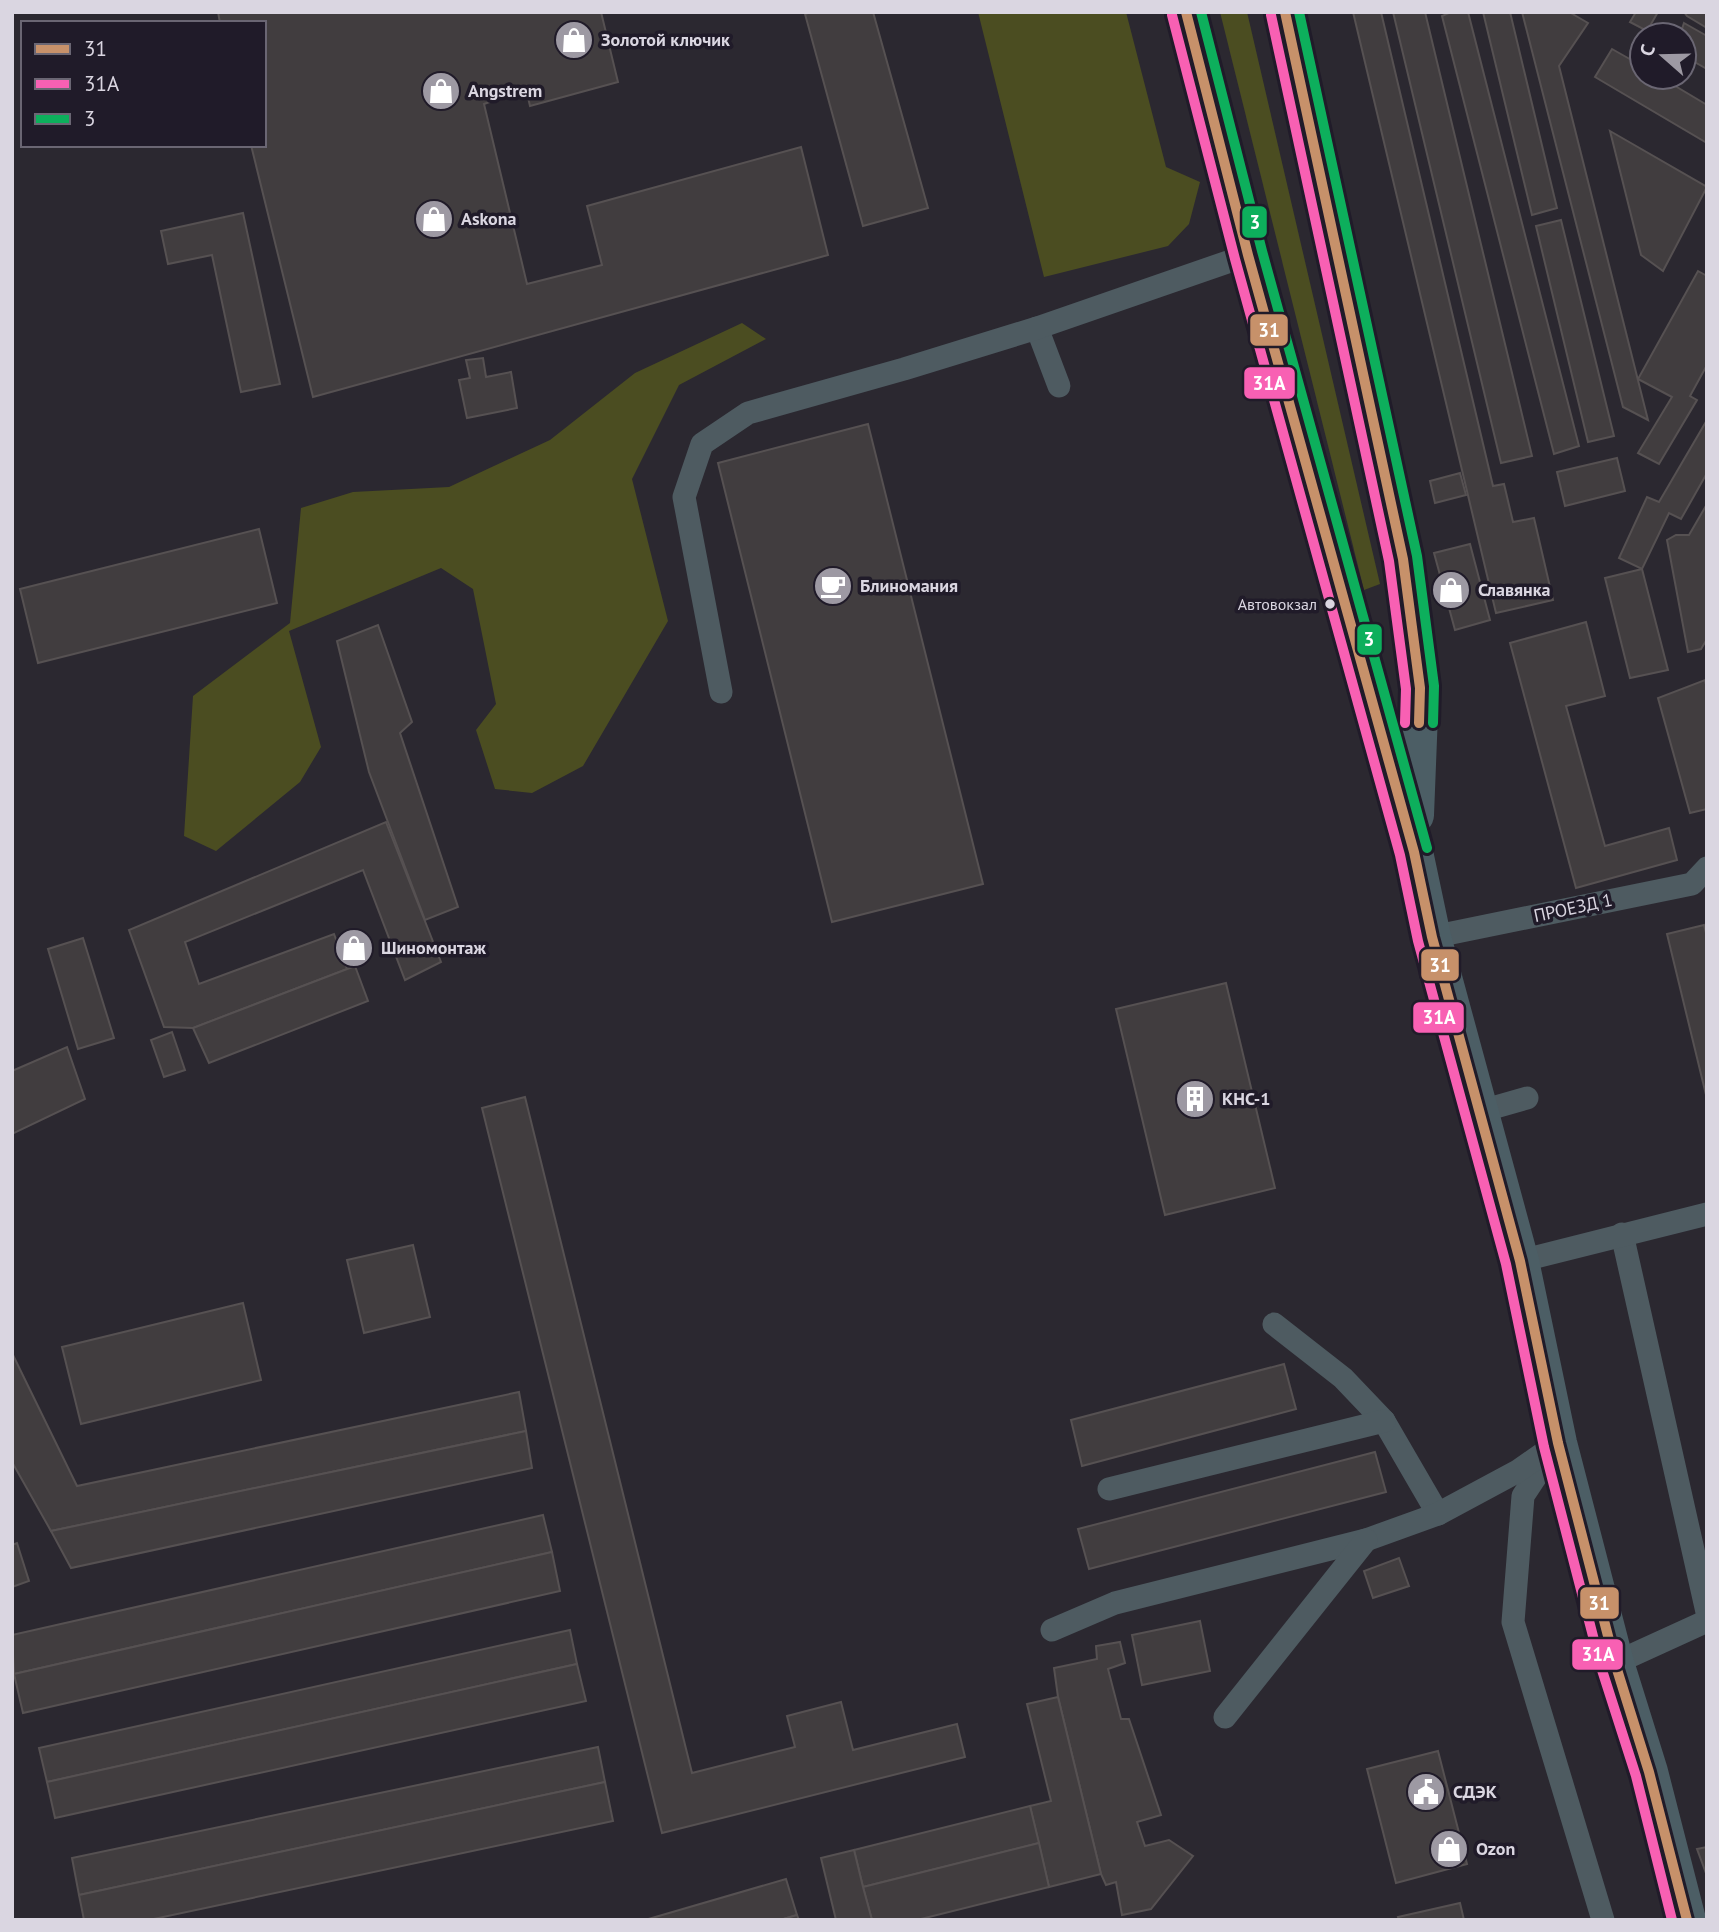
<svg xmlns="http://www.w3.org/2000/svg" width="1719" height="1932" font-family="'PT Sans',sans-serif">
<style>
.green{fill:#4b4d21}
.building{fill:#413d3f;stroke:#565152;stroke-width:2}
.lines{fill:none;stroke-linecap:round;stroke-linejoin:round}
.lane{stroke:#4e5b61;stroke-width:23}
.secondary{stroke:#4c5e65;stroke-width:38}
.bus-1-casing{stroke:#201b29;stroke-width:16}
.bus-2-casing{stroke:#201b29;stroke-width:16}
.bus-3-casing{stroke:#201b29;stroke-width:16}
.bus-1{stroke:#c7916a;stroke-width:10}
.bus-2{stroke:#f860b3;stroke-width:10}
.bus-3{stroke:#0daf5c;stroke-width:10}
.bus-dot{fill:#dad6e1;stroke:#201b29;stroke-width:2.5}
.labels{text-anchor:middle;stroke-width:7;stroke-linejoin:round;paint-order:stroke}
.bus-label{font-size:16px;fill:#dad6e1;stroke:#201b29;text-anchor:end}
.poi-label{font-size:18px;font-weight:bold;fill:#dad6e1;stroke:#201b29;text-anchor:start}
.street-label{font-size:18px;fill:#dad6e1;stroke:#201b29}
.line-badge{stroke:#201b29;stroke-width:2.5}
.badge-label{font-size:19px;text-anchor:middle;font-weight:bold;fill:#fff}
</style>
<rect width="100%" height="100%" fill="#2b2830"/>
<g class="green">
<path d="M978 12H1126L1166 167 1200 182 1189 224 1168 246 1044 277Z"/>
<path d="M1220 12H1247L1380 584 1364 590Z"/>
<path d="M742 323 766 339 679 385 632 479 668 621 583 766 532 793 495 789 476 730 496 704 473 589 441 568 289 631 321 747 300 782 216 851 184 836 193 696 290 623 301 508 353 492 449 487 550 440 635 373Z"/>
</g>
<g class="building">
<path d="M218 12H601L618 82 530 106 526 89 484 104 527 284 602 265 587 206 801 147 828 255 313 397 251 145H264V23H220Z"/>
<path d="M811 12H873L928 208 863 226 805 14Z"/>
<path d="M1353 12H1381L1493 486 1504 484 1513 522 1534 518 1553 600 1496 613Z"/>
<path d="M1393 12H1425L1532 456 1501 463Z"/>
<path d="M1451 12H1468L1579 446 1554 454 1442 16Z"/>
<path d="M1483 12H1510L1557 208 1532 215Z"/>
<path d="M1522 12H1569L1588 23 1559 66 1648 420 1623 407Z"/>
<path d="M1636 12H1658L1647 31 1630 22Z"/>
<path d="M1684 12H1707V28L1687 16Z"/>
<path d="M1684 23 1707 36V69L1684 56V35H1680Z"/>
<path d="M1612 49 1642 66V77H1660L1707 105V143L1595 77Z"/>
<path d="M1610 131 1707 187 1663 271 1641 255Z"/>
<path d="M243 213 280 384 241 392 212 255 168 264 161 231Z"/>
<path d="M1561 220 1614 436 1588 442 1536 226Z"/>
<path d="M1698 271 1707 276V365L1690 396 1697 400 1659 464 1638 453 1672 397 1638 379Z"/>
<path d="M483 358 486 377 511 372 517 408 467 418 459 380 470 378 466 360Z"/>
<path d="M1707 420V473L1681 519 1669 513 1642 569 1619 558 1647 497 1659 502Z"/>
<path d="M868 424 983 884 832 922 718 463Z"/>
<path d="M1617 458 1625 491 1565 506 1557 472Z"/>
<path d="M1460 473 1466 495 1435 503 1430 481Z"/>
<path d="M1707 504V639L1701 649 1688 652 1667 540 1676 535H1689Z"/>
<path d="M259 529 277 603 38 663 20 589Z"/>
<path d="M1470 544 1490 620 1455 630 1434 553Z"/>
<path d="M1642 569 1668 670 1630 678 1605 578Z"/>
<path d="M1586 622 1605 696 1566 706 1605 846 1669 828 1677 860 1576 888 1510 643Z"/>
<path d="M378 625 412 722 400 733 458 907 425 920 369 772 337 641Z"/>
<path d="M1705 680 1707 689V809L1690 813 1658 698Z"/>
<path d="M386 822 441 962 405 980 363 870 185 942 199 984 334 934 347 969 193 1028 164 1027 129 930Z"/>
<path d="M1704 925 1707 937V1099L1667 934Z"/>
<path d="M83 938 114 1038 78 1049 48 949Z"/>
<path d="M355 966 368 1001 209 1063 193 1028Z"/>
<path d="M1226 983 1275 1188 1165 1215 1116 1009Z"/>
<path d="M172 1032 185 1070 164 1077 151 1040Z"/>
<path d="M67 1047 85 1099 12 1134V1071Z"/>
<path d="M525 1097 692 1773 795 1747 787 1716 841 1702 853 1750 957 1724 965 1757 662 1833 482 1108Z"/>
<path d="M413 1245 430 1317 364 1333 347 1260Z"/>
<path d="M243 1303 261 1380 81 1424 62 1347Z"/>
<path d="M12 1353 77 1486 519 1392 526 1431 51 1531 12 1462Z"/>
<path d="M1284 1364 1296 1409 1082 1466 1071 1420Z"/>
<path d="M526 1431 532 1468 71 1568 51 1531Z"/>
<path d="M1375 1452 1386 1492 1089 1569 1078 1529Z"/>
<path d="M543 1515 552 1552 14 1674 12 1635Z"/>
<path d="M17 1543 29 1581 12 1587V1545Z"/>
<path d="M552 1552 560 1591 23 1713 14 1674Z"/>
<path d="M1399 1558 1409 1586 1373 1598 1364 1571Z"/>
<path d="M1200 1621 1210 1671 1142 1685 1132 1635Z"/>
<path d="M570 1630 577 1664 47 1782 39 1748Z"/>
<path d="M1120 1642 1125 1663 1108 1669 1121 1719H1129L1161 1815 1137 1822 1145 1846 1169 1840 1193 1856 1151 1909 1122 1915 1116 1882 1106 1885 1101 1874 1058 1697 1054 1668 1097 1659 1096 1646Z"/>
<path d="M577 1664 586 1701 55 1818 47 1782Z"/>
<path d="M1058 1697 1101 1874 1049 1887 1030 1806 1051 1801 1027 1704Z"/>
<path d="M598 1747 605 1782 79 1895 72 1858Z"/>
<path d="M1438 1751 1467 1864 1396 1883 1367 1769Z"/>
<path d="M605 1782 613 1821 149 1920H84L79 1895Z"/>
<path d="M1030 1806 1039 1843 863 1887 854 1850Z"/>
<path d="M1039 1843 1049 1887 917 1920H872L863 1887Z"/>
<path d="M1707 1847V1876L1697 1849Z"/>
<path d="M854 1850 863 1887 872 1920H836L821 1858Z"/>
<path d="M786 1879 797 1915 780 1920H645Z"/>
<path d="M1460 1903 1464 1920H1399L1398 1917Z"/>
<path d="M797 1915 799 1920H780Z"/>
</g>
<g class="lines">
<g class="lane">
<path d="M1037 328 1059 386"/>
<path d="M721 692 684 497 702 444 748 413 904 369 1037 328 1248 255"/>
<path d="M1432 937 1692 884 1707 868"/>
<path d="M1478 1112 1527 1098"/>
<path d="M1622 1234 1707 1612"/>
<path d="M1520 1261 1707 1214"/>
<path d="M1274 1324 1343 1378 1384 1421 1438 1514"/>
<path d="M1552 1452 1523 1496 1513 1622 1603 1920"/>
<path d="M1109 1489 1384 1421"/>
<path d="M1052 1630 1115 1603 1366 1540 1438 1514 1518 1471 1558 1443"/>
<path d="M1615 1663 1707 1621"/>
<path d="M1225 1717 1366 1540"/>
</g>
<g class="secondary">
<path d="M1186 12 1248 255 1414 852 1432 937 1520 1261 1558 1443 1615 1663 1649 1772 1687 1920"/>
<path d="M1285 12 1403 559 1420 688 1415 815"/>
</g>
<defs>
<g id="bus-1">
<path d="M1186 12 1248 255 1414 852 1432 937 1520 1261 1558 1443 1615 1663 1649 1772 1687 1920"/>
<path d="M1285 12 1403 559 1420 688 1419 723"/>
</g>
<g id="bus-2">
<path d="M1172 15 1235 259 1400 855 1418 941 1506 1264 1544 1447 1601 1667 1636 1776 1672 1920"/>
<path d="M1271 15 1389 561 1406 689 1405 723"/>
</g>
<g id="bus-3">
<path d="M1201 12 1262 251 1427 848"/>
<path d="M1299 12 1417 556 1434 686 1433 723"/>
</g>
</defs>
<use href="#bus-1" class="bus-1-casing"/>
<use href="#bus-2" class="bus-2-casing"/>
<use href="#bus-3" class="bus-3-casing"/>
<use href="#bus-1" class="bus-1"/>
<use href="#bus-2" class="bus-2"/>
<use href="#bus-3" class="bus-3"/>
</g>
<defs>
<symbol id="shop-disc" viewBox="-11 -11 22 22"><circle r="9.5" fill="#9d99a3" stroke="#201b29"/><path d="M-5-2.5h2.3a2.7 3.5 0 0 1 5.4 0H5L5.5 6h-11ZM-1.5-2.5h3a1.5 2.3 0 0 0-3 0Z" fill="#fff"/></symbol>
<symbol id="cafe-disc" viewBox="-11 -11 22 22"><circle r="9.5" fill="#9d99a3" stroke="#201b29"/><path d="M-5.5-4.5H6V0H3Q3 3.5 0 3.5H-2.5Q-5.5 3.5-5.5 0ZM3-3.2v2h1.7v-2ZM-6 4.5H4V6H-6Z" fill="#fff"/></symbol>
<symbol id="building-disc" viewBox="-11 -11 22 22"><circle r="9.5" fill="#9d99a3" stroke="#201b29"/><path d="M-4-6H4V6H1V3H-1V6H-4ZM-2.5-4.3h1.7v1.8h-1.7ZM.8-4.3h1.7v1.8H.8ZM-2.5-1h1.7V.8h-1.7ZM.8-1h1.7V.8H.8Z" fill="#fff"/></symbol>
<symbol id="civic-disc" viewBox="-11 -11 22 22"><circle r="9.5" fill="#9d99a3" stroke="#201b29"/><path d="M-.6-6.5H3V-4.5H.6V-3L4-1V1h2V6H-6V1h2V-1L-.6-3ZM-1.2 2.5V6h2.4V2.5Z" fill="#fff"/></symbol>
</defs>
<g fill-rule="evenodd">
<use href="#shop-disc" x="552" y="18" width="44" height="44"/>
<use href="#shop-disc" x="419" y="69" width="44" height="44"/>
<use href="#shop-disc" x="412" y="197" width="44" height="44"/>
<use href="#cafe-disc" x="811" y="564" width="44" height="44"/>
<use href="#shop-disc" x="1429" y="568" width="44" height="44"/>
<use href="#shop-disc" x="332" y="926" width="44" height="44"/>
<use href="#building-disc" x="1173" y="1077" width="44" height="44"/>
<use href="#civic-disc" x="1404" y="1770" width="44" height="44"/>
<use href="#shop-disc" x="1427" y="1827" width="44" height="44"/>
</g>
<circle class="bus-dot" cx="1330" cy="604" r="6"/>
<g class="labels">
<g class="bus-label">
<text x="1317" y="610">Автовокзал</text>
</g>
<g class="poi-label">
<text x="601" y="46">Золотой ключик</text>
<text x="468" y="97">Angstrem</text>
<text x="461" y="225">Askona</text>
<text x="860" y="592">Блиномания</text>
<text x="1478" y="596">Славянка</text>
<text x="381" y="954">Шиномонтаж</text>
<text x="1222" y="1105">КНС-1</text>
<text x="1453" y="1798">СДЭК</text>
<text x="1476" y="1855">Ozon</text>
</g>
<g class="street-label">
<text transform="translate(1573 908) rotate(-12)" y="6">ПРОЕЗД 1</text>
</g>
</g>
<g class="line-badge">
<rect x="1241" y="205" width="27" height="34" rx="7" fill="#0daf5c"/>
<rect x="1249" y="313" width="40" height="34" rx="7" fill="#c7916a"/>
<rect x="1243" y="366" width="53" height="34" rx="7" fill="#f860b3"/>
<rect x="1356" y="623" width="27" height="33" rx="7" fill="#0daf5c"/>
<rect x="1420" y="948" width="40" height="34" rx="7" fill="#c7916a"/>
<rect x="1412" y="1001" width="53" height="33" rx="7" fill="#f860b3"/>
<rect x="1579" y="1586" width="41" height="34" rx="7" fill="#c7916a"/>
<rect x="1571" y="1638" width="53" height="33" rx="7" fill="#f860b3"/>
</g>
<g class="badge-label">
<text x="1255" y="229">3</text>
<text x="1269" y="337">31</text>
<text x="1269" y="390">31А</text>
<text x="1369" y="646">3</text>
<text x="1440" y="972">31</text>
<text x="1439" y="1024">31А</text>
<text x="1599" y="1610">31</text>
<text x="1598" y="1661">31А</text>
</g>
<rect width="1719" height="1932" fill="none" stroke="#dad6e1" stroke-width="28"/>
<rect x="21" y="21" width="245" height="126" fill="#201b29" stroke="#6a6673" stroke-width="2"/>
<rect x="35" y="44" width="35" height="10" fill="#c7916a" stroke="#6a6673" stroke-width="2"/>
<text x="84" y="56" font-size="21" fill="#dad6e1">31</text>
<rect x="35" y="79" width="35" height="10" fill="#f860b3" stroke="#6a6673" stroke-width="2"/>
<text x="84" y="91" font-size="21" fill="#dad6e1">31А</text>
<rect x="35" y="114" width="35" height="10" fill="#0daf5c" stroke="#6a6673" stroke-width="2"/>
<text x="84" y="126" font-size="21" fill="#dad6e1">3</text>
<g transform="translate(1663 56) rotate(290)"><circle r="33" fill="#201b29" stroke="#6a6673" stroke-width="2"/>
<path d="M0-5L12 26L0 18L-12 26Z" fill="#9d99a3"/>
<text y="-10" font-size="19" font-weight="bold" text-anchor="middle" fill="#dad6e1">С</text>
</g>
</svg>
